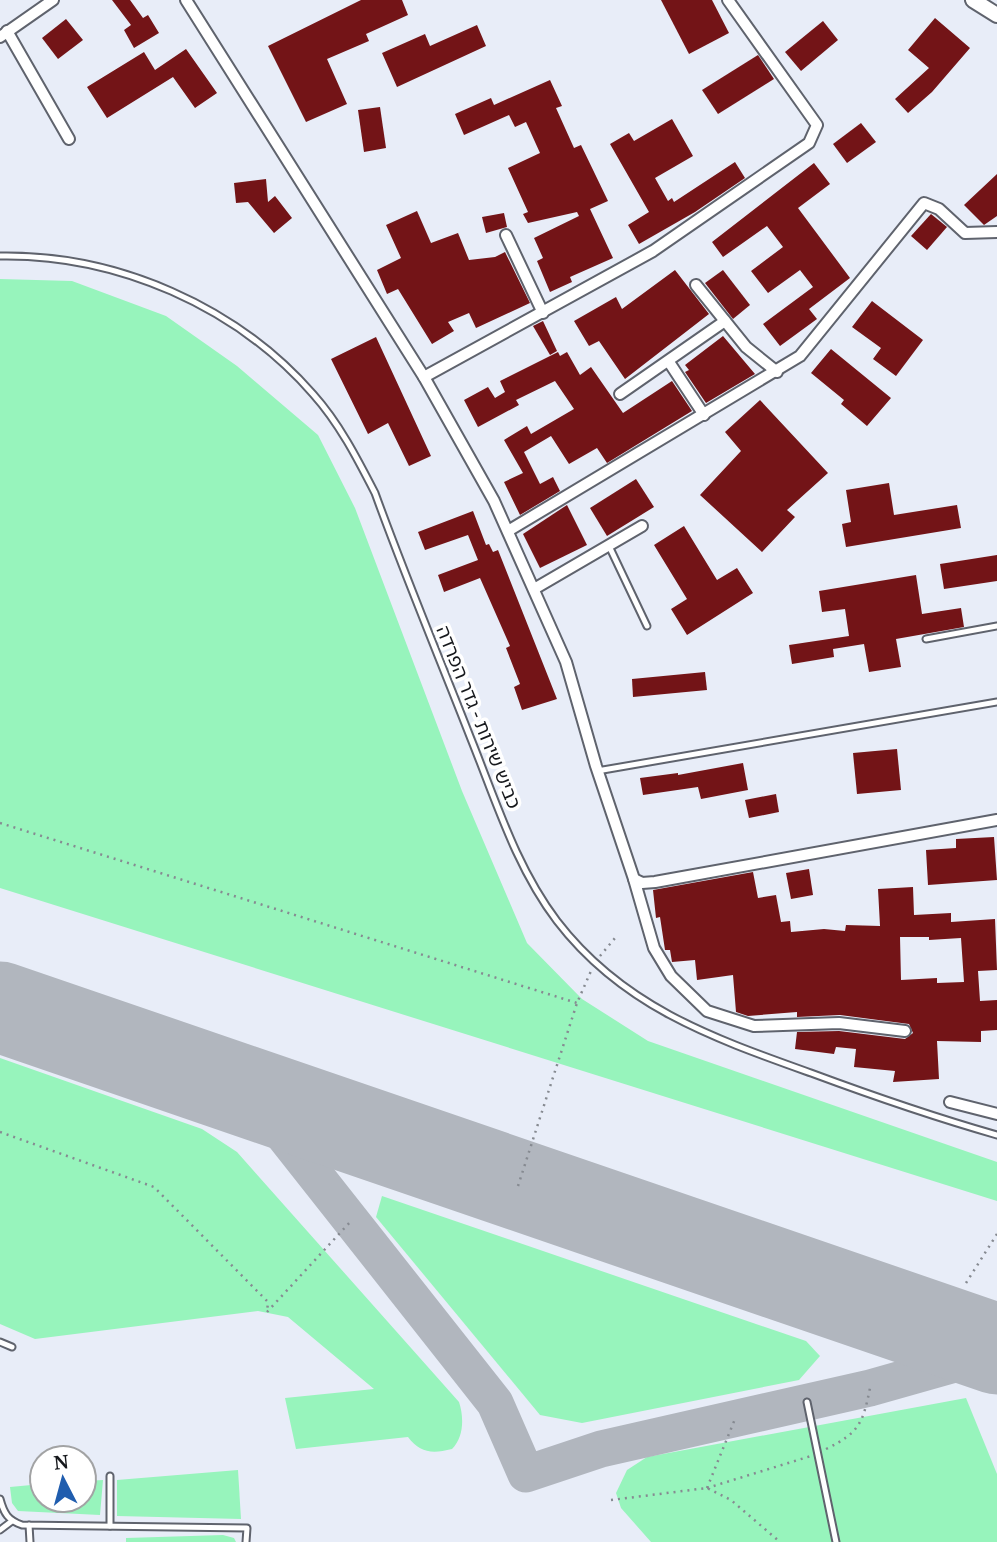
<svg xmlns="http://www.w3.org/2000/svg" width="997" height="1542" font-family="'Noto Serif','Noto Sans Hebrew',serif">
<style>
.green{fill:#97f4bc}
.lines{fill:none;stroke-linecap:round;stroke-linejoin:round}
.taxiway{stroke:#b1b6be;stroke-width:37}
.runway{stroke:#b1b6be;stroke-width:91}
.building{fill:#731417;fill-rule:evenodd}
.lane-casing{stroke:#5f636d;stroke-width:9}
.street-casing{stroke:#5f636d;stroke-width:14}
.secondary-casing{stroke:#5f636d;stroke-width:18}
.path{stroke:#868a91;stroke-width:2.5;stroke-dasharray:2 5;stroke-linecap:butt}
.lane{stroke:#fff;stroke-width:5}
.street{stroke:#fff;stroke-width:10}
.secondary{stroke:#fff;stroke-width:14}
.labels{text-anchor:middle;stroke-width:7;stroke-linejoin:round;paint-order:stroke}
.street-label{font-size:19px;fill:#16181c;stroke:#fff}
</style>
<rect width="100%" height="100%" fill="#e8edf8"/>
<g class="green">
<path d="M0 279 72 281 166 316 237 366 318 435 355 508 462 791 527 943 582 999 648 1041 997 1162V1201L0 888Z"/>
<path d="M0 1058 202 1129 237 1152 459 1402C464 1417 464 1437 452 1449 432 1454 420 1453 408 1437L296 1449 285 1398 374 1389 288 1317 258 1311 35 1339 0 1324Z"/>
<path d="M382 1196 806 1341 820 1356 799 1380 582 1423 540 1415 376 1217Z"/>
<path d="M966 1398 997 1474V1542H651L621 1508 616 1493 627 1470 647 1457Z"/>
<path d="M238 1470 241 1519 117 1516V1480Z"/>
<path d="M103 1480 100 1515 18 1511 12 1503 10 1487 42 1484V1500H84V1481Z"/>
<path d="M223 1535 234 1538 236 1542H126V1538Z"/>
</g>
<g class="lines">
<path class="taxiway" d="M252 1095 495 1403 526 1474 601 1449 870 1388 997 1352"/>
<path class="runway" d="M0 1007 997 1349"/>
</g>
<g class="building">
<path d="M112 0H130L143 18 148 15 159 33 134 48 124 30 131 25Z"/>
<path d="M361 0H402L408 15 366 34 369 41 327 59 347 104 306 122 268 46Z"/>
<path d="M661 0H712L729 33 689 54Z"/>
<path d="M935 18 970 48 932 92 908 113 895 99 929 68 908 50Z"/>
<path d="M66 19 83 40 58 59 42 38Z"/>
<path d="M823 21 838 40 801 71 785 52Z"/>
<path d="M477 25 486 46 397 87 382 53 425 34 430 46Z"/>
<path d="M186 49 217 93 195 108 173 77 107 118 87 87 144 52 155 70Z"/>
<path d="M758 55 774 79 718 114 702 90Z"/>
<path d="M550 80 562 106 556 108 574 148 581 145 608 201 590 209 613 258 570 277 572 282 550 292 537 261 543 258 534 238 579 216 577 212 528 223 523 214 528 212 508 168 540 153 526 122 515 127 509 115 464 135 455 114 491 98 494 105Z"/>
<path d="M380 107 386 148 364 152 358 110Z"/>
<path d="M672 119 693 156 655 178 668 201 672 198 674 202 735 162 745 178 695 212 639 244 628 225 649 212 610 144 629 133 634 141Z"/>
<path d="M861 123 876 142 847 163 833 144Z"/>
<path d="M814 163 830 184 798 208 850 278 809 309 817 319 780 346 763 324 813 287 800 270 768 293 751 271 783 247 767 226 723 257 712 242Z"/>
<path d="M997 174V216L984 225 964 205Z"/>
<path d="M266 179 268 202 275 196 292 218 274 233 248 202 236 203 234 183Z"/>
<path d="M417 211 431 243 458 233 469 260 495 257 505 252 530 303 476 328 469 313 448 322 454 331 432 344 398 289 387 294 377 270 401 258 386 225Z"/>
<path d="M504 213 507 227 486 233 482 217Z"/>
<path d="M931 214 947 227 927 250 911 236Z"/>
<path d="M675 270 709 314 625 379 599 341 589 346 574 321 616 297 622 309Z"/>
<path d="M723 270 750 305 733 319 705 283Z"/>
<path d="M872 301 923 340 896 376 873 359 881 348 852 327Z"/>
<path d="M543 321 557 351 550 355 533 326Z"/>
<path d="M723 336 755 374 706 403 685 372 689 370 685 365Z"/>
<path d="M376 337 431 456 409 466 388 423 368 434 331 359Z"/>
<path d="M831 349 891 398 867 426 841 404 844 400 811 373Z"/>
<path d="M558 352 560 356 567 352 580 375 591 367 623 413 672 381 692 411 607 463 597 448 569 464 551 436 524 452 540 484 553 477 560 491 520 515 504 482 523 473 504 440 527 426 531 434 574 409 555 381 516 400 519 405 478 427 464 400 488 387 495 398 505 392 500 381Z"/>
<path d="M760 400 828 473 787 510 795 517 762 552 700 495 741 451 725 432Z"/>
<path d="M636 479 654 507 607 536 590 508Z"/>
<path d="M889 483 894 515 957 505 961 528 846 547 842 524 851 522 846 490Z"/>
<path d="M567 505 587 545 540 568 523 534Z"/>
<path d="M473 511 486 545 489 544 493 552 498 550 557 699 522 710 514 687 520 684 506 648 510 646 480 578 444 592 438 575 478 560 468 535 425 550 418 532Z"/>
<path d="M684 526 717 580 737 568 753 593 687 635 671 609 687 599 654 545Z"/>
<path d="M997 555V581L944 589 940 564Z"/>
<path d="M916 575 922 614 961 608 964 627 896 639 901 667 869 672 864 644 833 649 834 657 792 664 789 645 849 636 845 609 822 612 819 591Z"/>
<path d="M705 672 707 690 633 697 632 679Z"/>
<path d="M897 749 901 790 857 794 853 753Z"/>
<path d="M743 763 748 790 701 799 698 787 643 795 640 778 678 773V775Z"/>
<path d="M776 794 779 812 749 818 745 800Z"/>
<path d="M994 837 997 880 928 885 926 850 956 848V839Z"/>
<path d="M809 869 813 895 791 899 786 873Z"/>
<path d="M753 872 758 898 776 895 781 922 790 921 791 932 824 929 845 931 846 925 880 926 878 889 913 887 914 915 951 913V922L995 919 997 970 978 971 980 1001 997 1000V1030L981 1031V1042L937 1041 939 1079 893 1082 895 1071 854 1067 856 1049 836 1047 834 1054 795 1049 797 1032 839 1031 905 1039 913 1033 909 1024 840 1015 797 1017V1012L748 1016 736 1012 733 975 697 980 695 960 672 962 670 950H665L660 917 656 918 653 890ZM900 937H929V940L961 938 964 982 937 983V978L901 980Z"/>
</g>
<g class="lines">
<defs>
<g id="lane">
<path d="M0 256C117 254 236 306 313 394 339 423 357 458 375 493 405 576 439 657 471 739 496 801 516 867 557 921 623 1007 713 1038 811 1073 873 1096 934 1117 997 1135"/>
<path d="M609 546 647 626"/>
<path d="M926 639 997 626"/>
<path d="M597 771 997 702"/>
<path d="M0 1342 12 1347"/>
<path d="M807 1402 836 1542"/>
<path d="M110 1476V1526"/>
<path d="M0 1499C4 1514 8 1520 22 1525L247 1528 246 1542"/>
<path d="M29 1525 30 1542"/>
<path d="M0 1530 12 1521"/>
</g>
<g id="street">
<path d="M186 0 424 377 494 501 566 662 596 766 634 879 642 883 655 882 997 820"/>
<path d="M7 31 69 139"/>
<path d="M0 37 53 0"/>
<path d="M506 235 543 313"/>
<path d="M696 285 746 347 777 372"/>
<path d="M669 362 704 415"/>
<path d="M424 377 653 251 809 143 817 125 728 0"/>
<path d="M620 394 725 321"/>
<path d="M508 531 800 356 924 203 939 209 965 233 997 232"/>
<path d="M534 589 642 526"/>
<path d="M634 879 654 948 671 976 707 1011 754 1026 839 1023 905 1031"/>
<path d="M950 1102 997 1114"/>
</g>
<path id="secondary" d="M973 0 997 15"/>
</defs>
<use href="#lane" class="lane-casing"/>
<use href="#street" class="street-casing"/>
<use href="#secondary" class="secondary-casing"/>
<g class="path">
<path d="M0 823 577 1003"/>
<path d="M600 956 615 938"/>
<path d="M0 1132 154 1187 268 1302 267 1312"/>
<path d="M518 1186 577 1003 591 971"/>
<path d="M966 1283 997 1234"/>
<path d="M267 1312 351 1221"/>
<path d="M826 1449C859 1433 863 1423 870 1388"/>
<path d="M707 1488 811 1456"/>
<path d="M707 1488 735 1419"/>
<path d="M611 1500 707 1488 731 1500 780 1542"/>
</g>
<use href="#lane" class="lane"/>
<use href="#street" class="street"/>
<use href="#secondary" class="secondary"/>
</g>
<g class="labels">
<g class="street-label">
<text transform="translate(479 717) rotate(68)" y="7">כביש שירות - גדר הפרדה</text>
</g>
</g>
<g transform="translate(63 1479) rotate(354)"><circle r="33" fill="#ffffff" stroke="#a2a3a4" stroke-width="2"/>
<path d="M0-5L12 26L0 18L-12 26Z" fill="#205dae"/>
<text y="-10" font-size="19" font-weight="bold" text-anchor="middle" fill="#16181c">N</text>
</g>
</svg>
